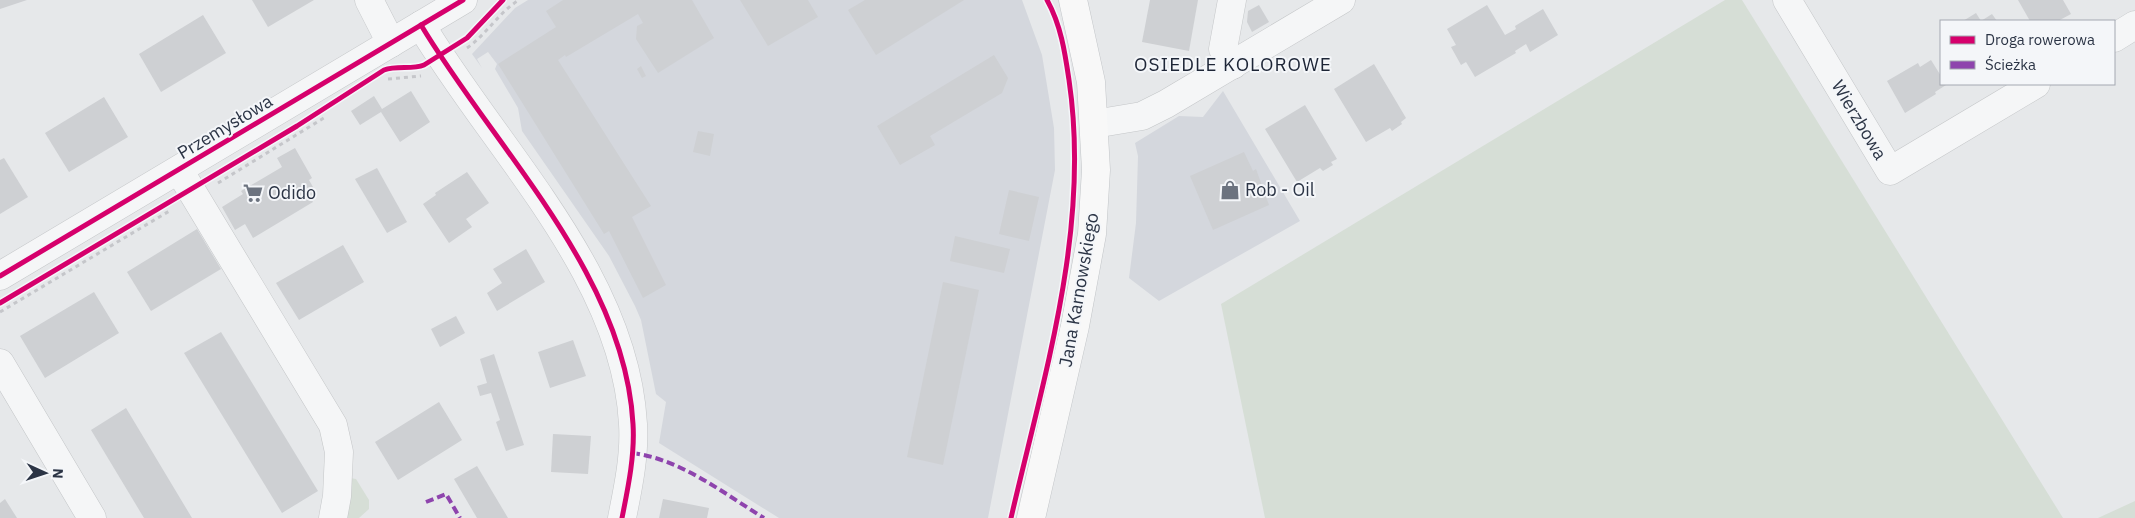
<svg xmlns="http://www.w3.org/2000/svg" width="2135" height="518" font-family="'IBM Plex Sans',sans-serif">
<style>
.built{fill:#d4d7dd}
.green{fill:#d6ded6}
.building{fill:#ced0d3}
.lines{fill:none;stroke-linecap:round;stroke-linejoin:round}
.minor-casing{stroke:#c4c6c8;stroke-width:29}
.major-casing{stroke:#c2c5c8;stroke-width:29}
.path{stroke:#c5c6ca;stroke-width:3;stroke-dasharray:4 4;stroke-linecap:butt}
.minor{stroke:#f5f6f7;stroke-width:28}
.major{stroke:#f8f8f8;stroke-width:28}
.quiet{stroke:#8e44ad;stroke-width:4;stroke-dasharray:8 4;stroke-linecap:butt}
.cycleway-casing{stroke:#f4f6f9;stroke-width:8}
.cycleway{stroke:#d6006c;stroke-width:5}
.labels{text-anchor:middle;stroke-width:4;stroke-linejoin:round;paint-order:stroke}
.street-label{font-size:18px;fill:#2b3445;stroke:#f4f6f9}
.poi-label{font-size:18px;fill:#2b3445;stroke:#f4f6f9;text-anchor:start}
.neighbourhood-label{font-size:19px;letter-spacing:1px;fill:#1d2536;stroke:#f4f6f9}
</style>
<rect width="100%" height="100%" fill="#e6e8ea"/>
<g class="built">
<path d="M528 0H1022L1042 55 1054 128 1055 170 988 518H779L659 443 666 402 656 394 641 320 635 306 609 256 522 131 518 108 495 69 497 64 488 52 477 59 482 68 472 54 515 8Z"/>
<path d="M1223 91 1300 221 1159 301 1129 278 1136 223 1138 156 1135 143 1179 116 1203 117Z"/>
</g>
<g class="green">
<path d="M1725 0H1742L2063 518H1265L1221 304Z"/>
<path d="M350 478 356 479 369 500V509L359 518H346Z"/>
<path d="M2135 501V518H2098Z"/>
</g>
<g class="building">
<path d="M0 0H27L0 9Z"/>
<path d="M252 0H314L268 27Z"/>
<path d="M563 0H692L714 38 658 73 636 39 637 26 643 23 638 14 566 57 565 55 558 60 651 206 632 217 666 285 643 298 609 231 604 234 498 64 556 27 546 11Z"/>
<path d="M740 0H808L818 17 768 46Z"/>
<path d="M865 0H964L876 55 848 10Z"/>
<path d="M1150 0H1198L1189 51 1142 42Z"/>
<path d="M2018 0H2063L2071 14 2058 21H2030Z"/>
<path d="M1259 5 1269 22 1252 32 1247 22 1248 11Z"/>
<path d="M1487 5 1505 35 1516 29 1515 26 1543 9 1558 35 1530 52 1526 44 1515 51 1516 53 1475 77 1466 62 1461 65 1451 47 1456 45 1447 29Z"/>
<path d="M1976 13 1981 21H1963Z"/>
<path d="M1992 14 1997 21H1981Z"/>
<path d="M203 15 226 53 161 92 139 54Z"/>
<path d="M994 55 1008 78 1002 93 930 136 935 145 900 165 877 126Z"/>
<path d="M1931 60 1941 76V84L1946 85 1935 92 1936 94 1905 113 1887 81 1918 63 1920 67Z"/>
<path d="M1374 64 1406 118 1401 122 1402 124 1392 131 1390 128 1366 142 1334 89Z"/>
<path d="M641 66 646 76 642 78 637 69Z"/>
<path d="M411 91 430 122 400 142 381 112 360 125 351 111 374 96 382 109Z"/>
<path d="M104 97 128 137 69 172 45 133Z"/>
<path d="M1305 105 1337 159 1331 162 1333 165 1323 171 1320 168 1297 182 1265 129Z"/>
<path d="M698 131 714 134 710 156 693 152Z"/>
<path d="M295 148 312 178 309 180 317 194 310 197 313 202 253 238 245 224 235 230 222 207 243 194 241 191 282 167 277 158Z"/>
<path d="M1244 152 1253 171 1256 169 1269 205 1213 230 1190 176Z"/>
<path d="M4 158 28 197 0 214V160Z"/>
<path d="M377 168 407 222 387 233 355 179Z"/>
<path d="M467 172 489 203 466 219 472 227 449 243 423 204 436 195 435 193Z"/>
<path d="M1009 190 1039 197 1029 241 999 234Z"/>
<path d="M197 229 221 269 151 311 127 272Z"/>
<path d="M955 236 1010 249 1004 273 950 261Z"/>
<path d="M343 245 364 282 299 320 276 283Z"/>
<path d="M526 249 545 282 497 311 487 293 502 283 493 269Z"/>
<path d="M943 282 979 290 943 465 907 457Z"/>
<path d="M94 292 119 333 45 378 20 336Z"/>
<path d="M456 316 465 333 440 347 431 329Z"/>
<path d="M221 332 318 491 282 513 184 353Z"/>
<path d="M573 340 586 376 550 388 538 352Z"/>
<path d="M494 354 524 445 506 451 496 422 500 420 491 393 480 396 477 386 487 383 480 359Z"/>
<path d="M439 402 462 440 398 480 375 442Z"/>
<path d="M126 408 192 518H144L91 430Z"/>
<path d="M553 434 591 436 588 474 551 472Z"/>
<path d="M477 466 508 518H477L454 479Z"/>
<path d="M5 499 17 518H0V503Z"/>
<path d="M663 499 709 508 707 518H659Z"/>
</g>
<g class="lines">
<defs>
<g id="minor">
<path d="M369 0 391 43"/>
<path d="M1232 0 1223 49 1233 65"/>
<path d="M1787 0 1890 171 2036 84"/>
<path d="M421 25C495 149 625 274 633 424 635 455 628 488 622 518"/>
<path d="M2114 38 2135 25"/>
<path d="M1094 124 1142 116 1166 104 1341 0"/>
<path d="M179 170 333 425 339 452 337 496 333 518"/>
<path d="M0 276 463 0"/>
<path d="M0 363 92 518"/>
</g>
<path id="major" d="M1031 518 1075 326 1092 234 1096 170 1091 82 1073 0"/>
</defs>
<use href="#minor" class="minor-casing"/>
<use href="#major" class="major-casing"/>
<g class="path">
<path d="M467 48C487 34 498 13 519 0"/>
<path d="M388 79 421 76"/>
<path d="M218 183 327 116"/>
<path d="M0 312 171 210"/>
</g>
<use href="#minor" class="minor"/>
<use href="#major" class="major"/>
<g class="quiet">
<path d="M632 453C681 459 723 493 764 518"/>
<path d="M426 502 446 494 460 518"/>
</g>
<defs>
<g id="cycleway">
<path d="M421 25C495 149 625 274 633 424 635 455 628 488 622 518"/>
<path d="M0 276 463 0"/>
<path d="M0 303 297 126 384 70C397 65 412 70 424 65L467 38 503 0"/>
<path d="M1011 518C1044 375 1091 228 1069 80 1065 53 1061 25 1047 0"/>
</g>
</defs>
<use href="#cycleway" class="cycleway-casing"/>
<use href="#cycleway" class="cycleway"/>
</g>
<defs>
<symbol id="shop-bare" viewBox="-9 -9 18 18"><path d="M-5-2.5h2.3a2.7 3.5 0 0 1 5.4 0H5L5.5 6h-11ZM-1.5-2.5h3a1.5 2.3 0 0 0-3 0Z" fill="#6c737f" stroke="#f4f6f9" stroke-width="2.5" paint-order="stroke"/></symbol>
<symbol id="supermarket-bare" viewBox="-9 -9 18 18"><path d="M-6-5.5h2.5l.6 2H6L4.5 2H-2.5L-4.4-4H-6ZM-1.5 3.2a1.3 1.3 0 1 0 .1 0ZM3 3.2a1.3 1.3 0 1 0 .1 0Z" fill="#6c737f" stroke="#f4f6f9" stroke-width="2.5" paint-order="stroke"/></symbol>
</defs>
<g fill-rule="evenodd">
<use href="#shop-bare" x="1216" y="176" width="28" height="28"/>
<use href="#supermarket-bare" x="239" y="179" width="28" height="28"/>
</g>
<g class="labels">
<g class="street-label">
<text transform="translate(1859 120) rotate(59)" y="6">Wierzbowa</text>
<text transform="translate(225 127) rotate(-31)" y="6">Przemysłowa</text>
<text transform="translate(1079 290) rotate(-80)" y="6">Jana Karnowskiego</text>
</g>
<g class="poi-label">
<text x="1245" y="196">Rob - Oil</text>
<text x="268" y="199">Odido</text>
</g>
<g class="neighbourhood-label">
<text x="1233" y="71">OSIEDLE KOLOROWE</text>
</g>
</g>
<rect x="1940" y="20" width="175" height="65" fill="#f4f6f9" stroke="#a4a8b1"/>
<rect x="1950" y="36" width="25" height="8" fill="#d6006c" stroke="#a4a8b1"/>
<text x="1985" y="45" font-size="15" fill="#2b3445">Droga rowerowa</text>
<rect x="1950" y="61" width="25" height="8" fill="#8e44ad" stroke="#a4a8b1"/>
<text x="1985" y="70" font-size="15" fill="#2b3445">Ścieżka</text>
<g transform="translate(45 473) rotate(93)" stroke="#f4f6f9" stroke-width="4" paint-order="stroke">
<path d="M0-4L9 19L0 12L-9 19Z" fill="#2b3445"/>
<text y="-8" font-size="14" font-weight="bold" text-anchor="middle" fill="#2b3445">N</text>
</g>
</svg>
